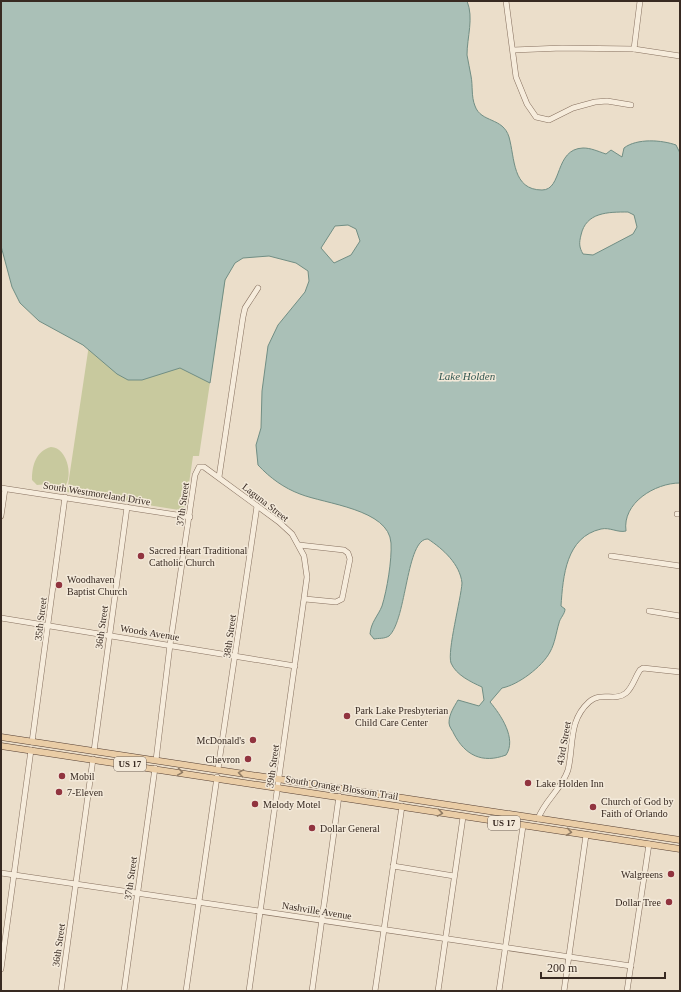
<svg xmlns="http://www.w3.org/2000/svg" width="681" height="992" font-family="'Times New Roman',serif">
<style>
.green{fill:#c8c99e}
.water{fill:#aac0b7;stroke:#718e84;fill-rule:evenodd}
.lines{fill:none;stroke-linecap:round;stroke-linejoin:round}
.minor-casing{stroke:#86705f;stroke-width:6}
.major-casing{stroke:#553f33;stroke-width:7}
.minor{stroke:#f6ecdc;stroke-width:5}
.major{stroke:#eacda6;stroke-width:6}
.oneway{stroke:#917c64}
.poi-dot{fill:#91343f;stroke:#f3e9d9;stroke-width:1.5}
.labels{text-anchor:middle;stroke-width:3;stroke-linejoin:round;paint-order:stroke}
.shield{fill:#f3e9d9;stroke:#706359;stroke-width:1}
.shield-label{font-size:9px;font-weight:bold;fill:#382a22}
.street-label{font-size:10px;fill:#382a22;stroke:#f3e9d9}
.poi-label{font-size:10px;fill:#382a22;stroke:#f3e9d9;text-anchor:start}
.water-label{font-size:11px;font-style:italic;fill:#325750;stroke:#f3e9d9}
</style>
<rect width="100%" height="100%" fill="#ebdeca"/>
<g class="green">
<path d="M103 251 227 269 199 456H193L185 511 67 492Z"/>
<path d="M51 447C68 447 75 481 62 489L48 484 37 485 32 480C32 465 36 451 51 447Z"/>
</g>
<path class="water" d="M1 1H467C474 18 467 37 467 55 468 62 470 69 471 76 473 86 471 96 475 106 481 123 503 117 509 137 515 158 512 190 542 190 563 190 554 149 583 148 591 148 597 151 606 154L611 150 622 157 624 148C637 138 662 140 676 145L680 153V483C655 483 622 503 626 531 618 533 610 527 601 529 566 537 563 576 561 606L565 609C565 614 560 618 559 623 556 633 555 643 550 652 542 667 518 685 502 688L490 702C501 715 517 739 506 755 482 764 465 755 454 734 453 731 449 727 449 723 449 714 454 707 458 700L479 706 484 700 482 687C471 682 456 675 451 663 447 651 461 599 462 583 460 564 443 549 428 539 406 538 407 619 389 636 384 639 379 638 374 639L370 634C371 622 378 616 382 606 387 590 392 560 391 543 389 509 325 504 300 494 284 488 270 478 258 465L256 445 261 428 262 391 268 346 278 325 305 292 309 281 308 271 296 263 269 256 243 258 235 263 225 280 210 383 180 368 142 380H128L117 374 83 345 39 321 20 303 12 287 1 246ZM628 212 634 215 637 227 633 234 593 255 583 254C579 247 579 243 581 235 586 212 608 212 628 212ZM348 225 356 229 360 241 351 255 334 263 321 248 335 226Z"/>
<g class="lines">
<defs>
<g id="minor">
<path d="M506 1 516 77 527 104 536 117 549 120 573 108 595 102 607 101 631 105"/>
<path d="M634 49 640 1"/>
<path d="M513 50 562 48 634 49 680 56"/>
<path d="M219 477 243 317 245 308 258 288"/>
<path d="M1 488 190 517"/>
<path d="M677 514H680"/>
<path d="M1 516 5 489"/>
<path d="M299 545 344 550 348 553 350 559 342 599 336 602 305 599"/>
<path d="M611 556 680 566"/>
<path d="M649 611 680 616"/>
<path d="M1 618 295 666"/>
<path d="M32 742 65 497"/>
<path d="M94 751 127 507"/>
<path d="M156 760 170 645 195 475 199 467H204L279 522 292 534 304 556 307 577 249 991"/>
<path d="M218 769 257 506"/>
<path d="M538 819C544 801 562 789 568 770 574 745 568 721 589 702 601 691 615 702 626 693 633 687 635 677 640 670L643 668 680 672"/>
<path d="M393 866 454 876"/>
<path d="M1 873 631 966"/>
<path d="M1 969 31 750"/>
<path d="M61 991 93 759"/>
<path d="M124 991 155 768"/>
<path d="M186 991 217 777"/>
<path d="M312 991 339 796"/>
<path d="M375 991 402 806"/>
<path d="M438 991 463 817"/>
<path d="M499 991 523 826"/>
<path d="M564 991 586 835"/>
<path d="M627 991 649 844"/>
</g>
<g id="major">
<path d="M1 737 680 840"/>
<path d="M1 746 680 849"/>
</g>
</defs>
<use href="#minor" class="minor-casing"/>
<use href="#major" class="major-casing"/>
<use href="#minor" class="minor"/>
<use href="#major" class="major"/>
</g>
<defs><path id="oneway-chevron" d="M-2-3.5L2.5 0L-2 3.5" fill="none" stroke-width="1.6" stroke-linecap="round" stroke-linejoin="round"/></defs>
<g class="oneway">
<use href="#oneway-chevron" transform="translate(180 772) rotate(8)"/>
<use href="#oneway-chevron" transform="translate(241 773) rotate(-171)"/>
<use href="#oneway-chevron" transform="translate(440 813) rotate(9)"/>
<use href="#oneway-chevron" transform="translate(569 832) rotate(8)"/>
</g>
<g class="poi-dot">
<circle cx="141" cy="556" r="4"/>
<circle cx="59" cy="585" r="4"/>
<circle cx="347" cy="716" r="4"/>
<circle cx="253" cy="740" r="4"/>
<circle cx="248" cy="759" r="4"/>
<circle cx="62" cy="776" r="4"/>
<circle cx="528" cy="783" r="4"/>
<circle cx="59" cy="792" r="4"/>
<circle cx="255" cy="804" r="4"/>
<circle cx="593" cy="807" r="4"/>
<circle cx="312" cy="828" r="4"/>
<circle cx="671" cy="874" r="4"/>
<circle cx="669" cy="902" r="4"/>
</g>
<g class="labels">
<g class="shield">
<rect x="114" y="757" width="32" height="14" rx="3"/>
<rect x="488" y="816" width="32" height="14" rx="3"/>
</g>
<g class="shield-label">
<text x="130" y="767">US 17</text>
<text x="504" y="826">US 17</text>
</g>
<g class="street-label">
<text transform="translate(97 493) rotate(9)" y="4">South Westmoreland Drive</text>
<text transform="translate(266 502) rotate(38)" y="4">Laguna Street</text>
<text transform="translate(182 504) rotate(-82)" y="4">37th Street</text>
<text transform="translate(40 619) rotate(-83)" y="4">35th Street</text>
<text transform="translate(101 627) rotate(-82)" y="4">36th Street</text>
<text transform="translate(150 632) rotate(9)" y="4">Woods Avenue</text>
<text transform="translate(229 636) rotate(-82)" y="4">38th Street</text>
<text transform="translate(563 743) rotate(-80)" y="4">43rd Street</text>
<text transform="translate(272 766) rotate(-82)" y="4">39th Street</text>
<text transform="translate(342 787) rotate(9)" y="4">South Orange Blossom Trail</text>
<text transform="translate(130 878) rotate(-82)" y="4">37th Street</text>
<text transform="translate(317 910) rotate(9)" y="4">Nashville Avenue</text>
<text transform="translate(58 945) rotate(-82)" y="4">36th Street</text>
</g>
<g class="poi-label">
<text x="149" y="554">Sacred Heart Traditional<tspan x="149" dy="12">Catholic Church</tspan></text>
<text x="67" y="583">Woodhaven<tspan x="67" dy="12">Baptist Church</tspan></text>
<text x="355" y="714">Park Lake Presbyterian<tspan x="355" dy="12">Child Care Center</tspan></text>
<text x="245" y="744" text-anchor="end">McDonald's</text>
<text x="240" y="763" text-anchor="end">Chevron</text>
<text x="70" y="780">Mobil</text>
<text x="536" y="787">Lake Holden Inn</text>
<text x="67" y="796">7-Eleven</text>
<text x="601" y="805">Church of God by<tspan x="601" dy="12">Faith of Orlando</tspan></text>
<text x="263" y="808">Melody Motel</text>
<text x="320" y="832">Dollar General</text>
<text x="663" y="878" text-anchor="end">Walgreens</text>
<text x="661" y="906" text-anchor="end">Dollar Tree</text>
</g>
<g class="water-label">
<text x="467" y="380">Lake Holden</text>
</g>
</g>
<rect width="681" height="992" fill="none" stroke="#382a22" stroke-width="4"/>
<path d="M541 972v6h124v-6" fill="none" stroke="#382a22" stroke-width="2"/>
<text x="547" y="972" font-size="12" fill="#382a22" stroke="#f3e9d9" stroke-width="3" paint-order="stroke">200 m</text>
</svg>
